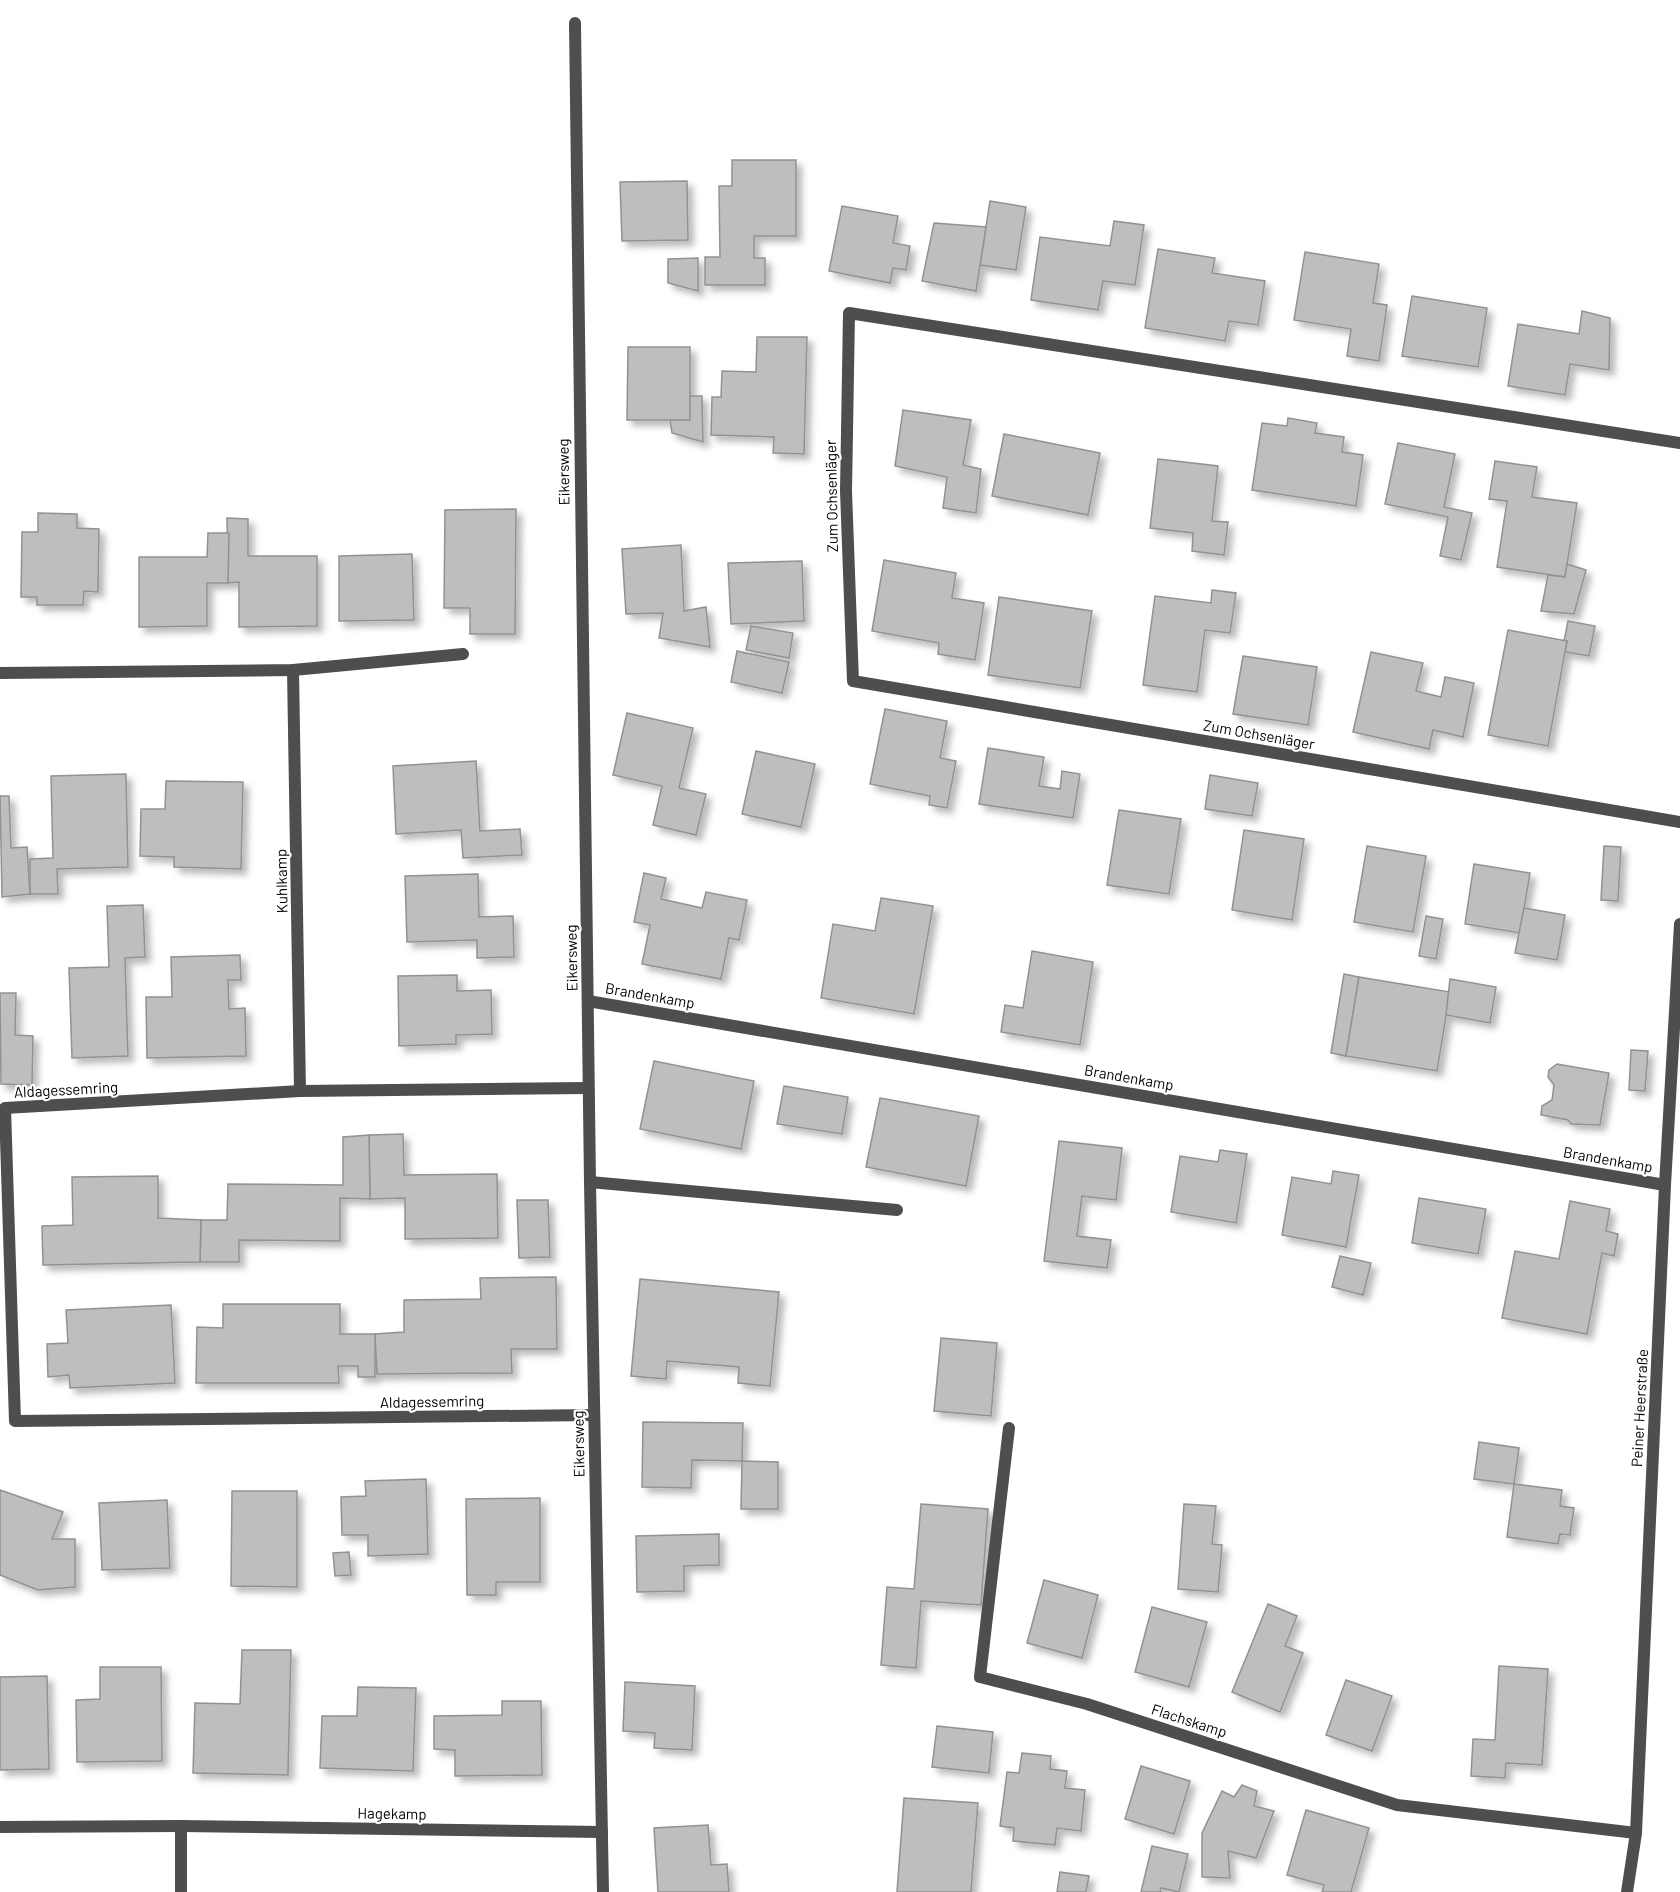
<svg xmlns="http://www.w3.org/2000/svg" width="1680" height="1892" font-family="Barlow,sans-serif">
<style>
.building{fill:#bebebe;stroke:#929292;stroke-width:1.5;filter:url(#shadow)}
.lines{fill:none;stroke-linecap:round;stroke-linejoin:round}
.service{stroke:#4e4e4e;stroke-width:12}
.minor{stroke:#4e4e4e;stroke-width:12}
.labels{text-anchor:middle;stroke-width:4.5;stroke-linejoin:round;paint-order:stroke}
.street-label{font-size:15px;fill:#000;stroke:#fff}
</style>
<defs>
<filter id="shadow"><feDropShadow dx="5.5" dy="5.5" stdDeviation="3" flood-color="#0004"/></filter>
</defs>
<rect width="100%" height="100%" fill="#fff"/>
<g class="building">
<path d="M732 160H796V236H754V258H765V285H705V257H720L719 186H732Z"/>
<path d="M687 181 688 240 622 241 620 182Z"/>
<path d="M990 201 1026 207 1016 270 980 265Z"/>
<path d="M842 206 898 216 893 243 910 246 906 270 893 268 890 283 829 271Z"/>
<path d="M1114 221 1144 225 1135 285 1103 281 1098 310 1031 300 1040 237 1110 246Z"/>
<path d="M934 223 986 227 976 291 922 281Z"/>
<path d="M1158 249 1215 258 1212 273 1265 281 1258 325 1229 321 1225 341 1145 328Z"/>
<path d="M1305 252 1379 264 1373 303 1387 305 1379 361 1347 356 1351 329 1294 320Z"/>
<path d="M698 258V291L668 283V259Z"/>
<path d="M1412 296 1487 308 1478 367 1402 356Z"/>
<path d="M1582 311 1610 318 1609 370 1570 364 1565 395 1508 386 1518 324 1579 334Z"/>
<path d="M757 337H807L804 454 773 453 774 437 711 435 712 397H721L722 371 756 372Z"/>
<path d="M628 347H690V420H627Z"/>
<path d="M690 396H702L703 442 672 433 670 420H690Z"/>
<path d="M903 410 971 420 963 465 981 469 976 513 943 508 947 477 895 466Z"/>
<path d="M1288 418 1317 423 1315 433 1344 437 1342 452 1363 455 1356 506 1252 490 1262 423 1287 426Z"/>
<path d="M1004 434 1100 453 1088 515 992 496Z"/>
<path d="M1398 443 1455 454 1444 507 1472 513 1461 560 1440 556 1448 517 1385 504Z"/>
<path d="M1158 459 1218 466 1212 521 1228 522 1224 555 1192 551 1193 533 1150 528Z"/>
<path d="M1495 461 1537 467 1532 497 1577 503 1565 577 1497 567 1507 501 1489 499Z"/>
<path d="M516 509 515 634H470V608H444L445 510Z"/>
<path d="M38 513 77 514V528L99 529 98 592 84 591 83 605H37V597H21L22 532H38Z"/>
<path d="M227 518 248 519V556H317V626L239 627V582L228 583Z"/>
<path d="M208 533H229L228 583H207V626L139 627V557H207Z"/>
<path d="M681 545 684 611 706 607 710 647 659 638 663 613 626 614 622 549Z"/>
<path d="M412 554 414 620 339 621V556Z"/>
<path d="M884 560 956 573 952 598 984 603 975 660 938 654 939 643 872 631Z"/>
<path d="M802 561 804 621 731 624 728 563Z"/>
<path d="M1567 564 1586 570 1574 614 1541 611 1548 575 1565 577Z"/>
<path d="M1212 590 1236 593 1230 633 1205 630 1197 692 1143 685 1155 596 1211 603Z"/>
<path d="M999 597 1092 611 1080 688 988 675Z"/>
<path d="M1568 621 1595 626 1589 656 1565 652 1567 641H1564Z"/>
<path d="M751 626 793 633 789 658 746 650Z"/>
<path d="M1508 630 1567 641 1548 746 1488 735Z"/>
<path d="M737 651 789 662 782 693 731 682Z"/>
<path d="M1371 652 1423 663 1416 691 1441 697 1445 677 1474 683 1463 737 1433 730 1429 749 1353 732Z"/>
<path d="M1243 656 1317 667 1308 725 1233 714Z"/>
<path d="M885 709 947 721 940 758 956 761 947 808 929 805 930 796 870 784Z"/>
<path d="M627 713 693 728 679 788 706 794 696 835 653 825 662 786 613 775Z"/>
<path d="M988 748 1044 757 1039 786 1060 789 1062 771 1080 774 1073 818 979 804Z"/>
<path d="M756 751 815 764 801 827 742 814Z"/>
<path d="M476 761 480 831 520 829 522 855 463 858 461 830 396 834 393 766Z"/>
<path d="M126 774 128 867 57 869 58 894H30V859L53 858 51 776Z"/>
<path d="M1210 775 1258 783 1252 816 1205 809Z"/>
<path d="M166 781 243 782 241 869 174 867V857L140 856 141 809H165Z"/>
<path d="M0 796H9L11 848 27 847 30 894 2 897Z"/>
<path d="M1119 810 1181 819 1169 894 1107 885Z"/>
<path d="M1244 830 1304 839 1292 920 1232 910Z"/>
<path d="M1367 846 1426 856 1413 932 1354 922Z"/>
<path d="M1604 846 1621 847 1618 901 1601 900Z"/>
<path d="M1474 864 1530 873 1520 933 1465 924Z"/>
<path d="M644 873 666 878 661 899 702 908 706 892 747 900 739 940 729 938 721 979 642 964 650 925 634 922Z"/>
<path d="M478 874 479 917 513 916 514 957 477 958V940L407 942 405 876Z"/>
<path d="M881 898 933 906 914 1014 821 998 833 924 875 931Z"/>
<path d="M143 905 145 957 125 958 128 1056 72 1058 69 968 109 967 107 906Z"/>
<path d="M1524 908 1565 915 1557 960 1515 953Z"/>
<path d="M1426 916 1443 919 1436 959 1419 956Z"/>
<path d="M1032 951 1093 962 1080 1045 1001 1032 1005 1005 1023 1008Z"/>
<path d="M240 955 241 980H228L229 1009 245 1008 246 1056 147 1058 146 997H172L171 957Z"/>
<path d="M1344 974 1359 977 1346 1056 1331 1053Z"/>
<path d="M457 975V991L491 990 492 1034 456 1035V1044L399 1046 398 976Z"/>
<path d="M1359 977 1450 992 1437 1071 1346 1056Z"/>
<path d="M1450 979 1496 987 1490 1023 1446 1015Z"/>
<path d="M0 993H16L15 1035 33 1036 32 1085 1 1084Z"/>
<path d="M1631 1050 1648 1051 1645 1091 1629 1090Z"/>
<path d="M654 1061 754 1081 741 1149 640 1129Z"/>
<path d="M1557 1064 1609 1073 1600 1125 1571 1124 1568 1120 1541 1115 1542 1106 1552 1100 1554 1085 1548 1077 1549 1070Z"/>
<path d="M784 1086 848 1097 842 1134 777 1124Z"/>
<path d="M880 1098 979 1116 966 1186 866 1167Z"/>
<path d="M403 1134 404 1175 497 1174 498 1238 405 1239V1198L370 1199 369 1135Z"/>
<path d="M369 1135 370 1199 340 1198V1241L239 1240V1262H200L201 1220H227L228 1184 343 1185V1137Z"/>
<path d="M1059 1141 1122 1148 1116 1200 1082 1196 1077 1236 1111 1240 1107 1268 1044 1261Z"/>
<path d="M1220 1150 1247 1154 1236 1223 1171 1212 1180 1156 1218 1162Z"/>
<path d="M1333 1171 1359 1175 1346 1247 1282 1235 1292 1177 1331 1184Z"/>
<path d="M158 1176V1218L201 1220 200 1262 43 1265 42 1226 73 1225 72 1177Z"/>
<path d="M1419 1198 1486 1209 1478 1254 1412 1243Z"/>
<path d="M517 1200H548L550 1257 519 1258Z"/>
<path d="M1570 1201 1610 1209 1606 1231 1618 1234 1614 1256 1602 1253 1587 1334 1502 1318 1515 1251 1559 1259Z"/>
<path d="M1340 1256 1371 1263 1363 1295 1332 1287Z"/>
<path d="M556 1277 557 1349H511L512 1373 377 1374 375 1334 404 1332V1300L481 1299 480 1278Z"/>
<path d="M640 1279 779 1292 770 1386 738 1383 739 1367 667 1361 666 1379 631 1376Z"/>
<path d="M223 1304H340V1334H375V1377H358V1366H338L339 1383H196L197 1327 223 1328Z"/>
<path d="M171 1305 175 1383 70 1388 69 1375 48 1377 47 1344 68 1343 66 1310Z"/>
<path d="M941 1338 997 1343 991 1416 934 1411Z"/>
<path d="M643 1422 743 1423 742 1461 692 1460 691 1488 642 1487Z"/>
<path d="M1479 1442 1519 1448 1514 1484 1474 1479Z"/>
<path d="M742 1461 778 1462V1509H741Z"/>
<path d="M426 1479 428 1554 368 1556V1535H342L341 1497 366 1496 365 1481Z"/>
<path d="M1514 1484 1562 1490 1560 1506 1574 1508 1570 1535 1560 1534 1558 1544 1507 1537Z"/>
<path d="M0 1490 63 1512 52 1539H75V1587L38 1590 0 1575Z"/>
<path d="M232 1491H297V1587L231 1586Z"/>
<path d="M540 1498V1582H496V1595H467L466 1499Z"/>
<path d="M167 1500 170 1568 102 1570 99 1503Z"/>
<path d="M921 1504 988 1509 981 1605 921 1601 916 1668 881 1665 887 1587 914 1589Z"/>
<path d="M1184 1504 1216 1506 1212 1544 1222 1545 1218 1592 1178 1589Z"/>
<path d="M719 1534V1565L684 1566V1591L637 1592 636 1536Z"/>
<path d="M349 1552 351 1575 335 1576 333 1553Z"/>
<path d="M1044 1580 1098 1595 1082 1658 1027 1643Z"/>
<path d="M1268 1604 1297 1616 1285 1646 1303 1653 1280 1712 1232 1692Z"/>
<path d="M1152 1607 1207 1622 1189 1687 1135 1672Z"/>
<path d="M242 1650H291L288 1775 193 1773 195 1703 240 1704Z"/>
<path d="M1499 1666 1548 1669 1542 1765 1506 1763 1505 1778 1471 1776 1473 1739 1495 1740Z"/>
<path d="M100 1667H161L162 1761 77 1762 76 1700 100 1699Z"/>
<path d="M47 1676 49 1769 0 1770V1677Z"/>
<path d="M1346 1680 1392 1696 1372 1751 1326 1735Z"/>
<path d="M625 1682 695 1686 692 1750 654 1748 655 1733 623 1731Z"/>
<path d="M358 1687 416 1688 413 1771 320 1768 322 1716H357Z"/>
<path d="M502 1701H541L542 1775 455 1776V1750L434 1749V1716L502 1715Z"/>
<path d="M937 1726 993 1732 989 1773 932 1767Z"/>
<path d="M1022 1753 1051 1756 1050 1769 1067 1771 1065 1788 1085 1790 1081 1831 1057 1828 1055 1845 1013 1841 1014 1828 1000 1826 1007 1772 1019 1773Z"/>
<path d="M1141 1766 1190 1781 1174 1834 1125 1819Z"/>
<path d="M1242 1785 1257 1791 1254 1806 1274 1811 1256 1858 1228 1851 1230 1878 1202 1877V1833L1222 1791 1234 1797Z"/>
<path d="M904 1798 978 1803 971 1892H897Z"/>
<path d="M1306 1810 1369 1828 1351 1892H1322L1324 1885 1287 1875Z"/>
<path d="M708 1825 711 1865 727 1864 729 1892H658L654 1828Z"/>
<path d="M1152 1846 1188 1854 1179 1892 1161 1888 1160 1892H1141Z"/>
<path d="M1060 1872 1089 1876 1086 1892H1057Z"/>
</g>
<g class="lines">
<path class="service" d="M590 1182 897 1210"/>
<g class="minor">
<path d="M575 23 590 1182 603 1892"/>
<path d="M1680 443 849 313 846 491 853 681 1680 822"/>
<path d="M293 670 300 1091"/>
<path d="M0 673 293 670 463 654"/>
<path d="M588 1001 1665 1185"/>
<path d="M588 1088 300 1091 5 1108 15 1421 594 1415"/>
<path d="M1009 1428 980 1677 1087 1704 1397 1805 1636 1833"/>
<path d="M0 1827 181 1826 602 1832"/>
<path d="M181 1892V1826"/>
<path d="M1627 1892 1636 1833 1665 1185 1680 924"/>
</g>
</g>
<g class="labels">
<g class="street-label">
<text transform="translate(564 472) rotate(-91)" y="5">Eikersweg</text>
<text transform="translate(832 496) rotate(-91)" y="5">Zum Ochsenläger</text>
<text transform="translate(1259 735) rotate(10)" y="5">Zum Ochsenläger</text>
<text transform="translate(282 881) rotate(-91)" y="5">Kuhlkamp</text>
<text transform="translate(572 958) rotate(-91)" y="5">Eikersweg</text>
<text transform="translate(650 996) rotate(10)" y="5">Brandenkamp</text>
<text transform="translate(1129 1078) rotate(10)" y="5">Brandenkamp</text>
<text transform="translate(66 1090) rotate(-3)" y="5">Aldagessemring</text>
<text transform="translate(1608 1160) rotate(10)" y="5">Brandenkamp</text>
<text transform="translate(432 1402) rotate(-1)" y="5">Aldagessemring</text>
<text transform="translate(1640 1408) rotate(-87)" y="5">Peiner Heerstraße</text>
<text transform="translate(579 1444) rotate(-91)" y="5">Eikersweg</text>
<text transform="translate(1189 1721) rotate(18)" y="5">Flachskamp</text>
<text transform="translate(392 1814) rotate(1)" y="5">Hagekamp</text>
</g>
</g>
</svg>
